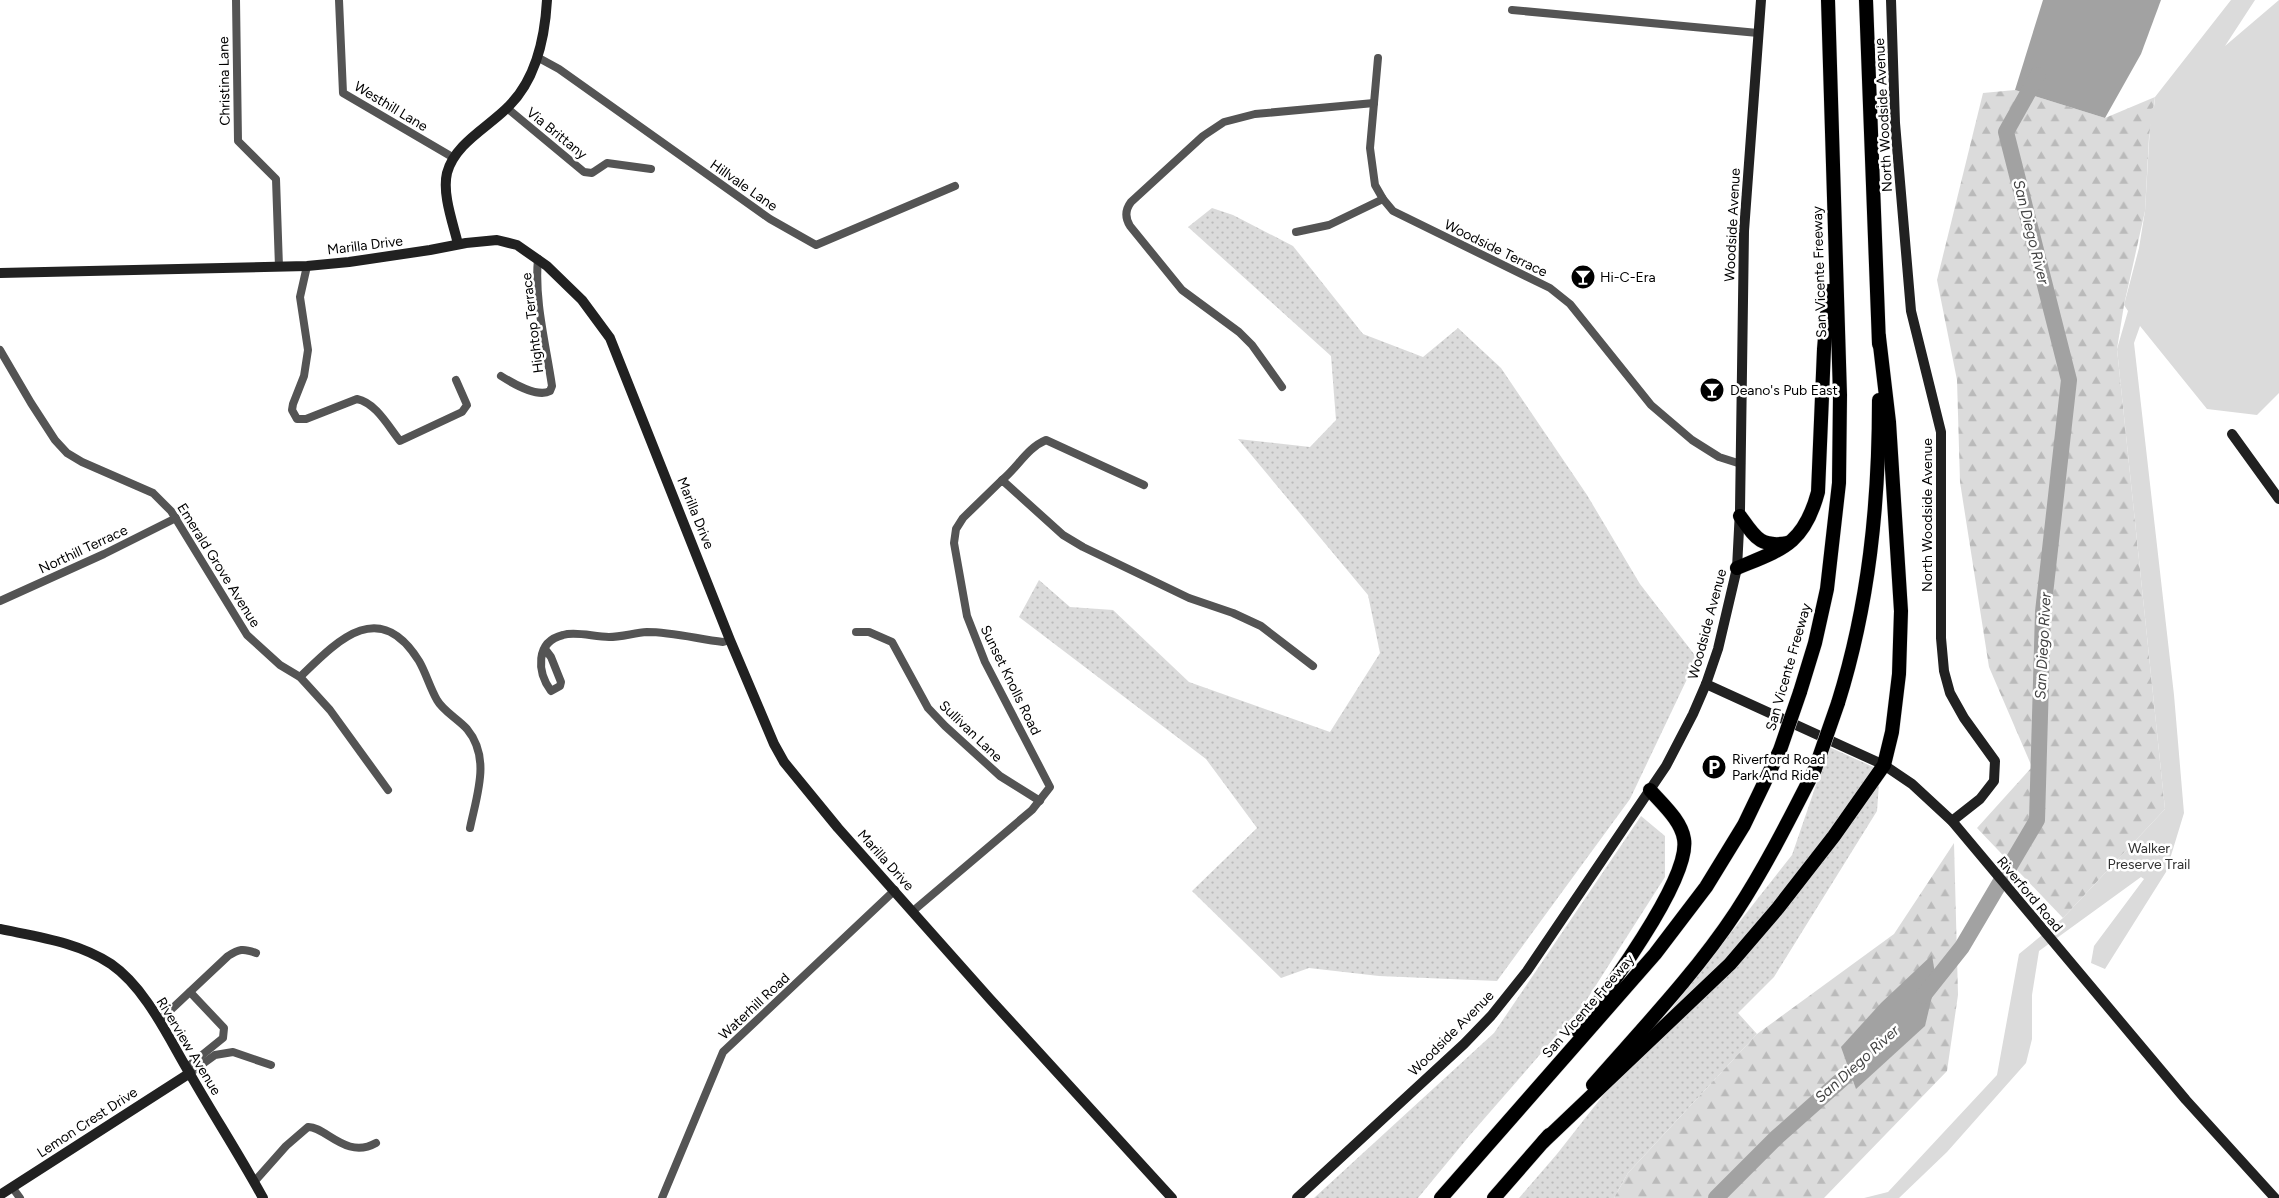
<svg xmlns="http://www.w3.org/2000/svg" width="2279" height="1198" font-family="Figtree,sans-serif">
<style>
.grass{fill:url(#grass-dots)}
.forest{fill:url(#forest-firs)}
.park{fill:#dbdbdb}
.water{fill:#a2a2a2}
.lines{fill:none;stroke-linecap:round;stroke-linejoin:round}
.river{stroke:#a2a2a2;stroke-width:16}
.highway-casing{stroke:#dbdbdb;stroke-width:15}
.street{stroke:#545454;stroke-width:8}
.secondary{stroke:#212121;stroke-width:10}
.highway{stroke:#000;stroke-width:14}
.highway-bridge-casing{stroke:#dbdbdb;stroke-width:15;stroke-linecap:butt}
.highway-bridge{stroke:#000;stroke-width:14}
.labels{text-anchor:middle;stroke-width:5;stroke-linejoin:round;paint-order:stroke}
.street-label{font-size:14px;fill:#000;stroke:#fff}
.poi-label{font-size:14px;fill:#000;stroke:#fff;text-anchor:start}
.park-label{font-size:14px;fill:#323232;stroke:#fff}
.water-label{font-size:15px;font-style:italic;fill:#434343;stroke:#fff}
</style>
<defs>
<pattern id="grass-dots" width="8" height="8" patternUnits="userSpaceOnUse" patternTransform="scale(1.25)"><rect width="8" height="8" fill="#dbdbdb"/><path d="M2 2h.1M6 6h.1" fill="none" stroke="#bababa" stroke-width="1.8" stroke-linecap="round"/></pattern>
<pattern id="forest-firs" width="22" height="20" patternUnits="userSpaceOnUse" patternTransform="scale(1.25)"><rect width="22" height="20" fill="#dbdbdb"/><path d="M5 1l3.5 6h-7zM16 11l3.5 6h-7z" fill="#bababa"/></pattern>
</defs>
<rect width="100%" height="100%" fill="#fff"/>
<g class="grass">
<path d="M1212 208 1233 215 1293 246 1363 334 1423 357 1458 328 1501 368 1587 495 1640 584 1697 658 1630 799 1497 981 1379 976 1309 968 1281 978 1192 891 1257 828 1206 759 1019 617 1039 580 1070 607 1113 610 1189 682 1330 732 1380 653 1368 595 1238 439 1310 447 1336 420 1331 356 1188 227Z"/>
<path d="M1829 747 1880 770 1877 811 1774 977 1738 1013 1757 1034 1628 1173 1614 1198H1519L1557 1154 1792 855Z"/>
<path d="M1641 816 1665 836V877L1584 1004 1470 1135 1418 1198H1314L1494 1033Z"/>
</g>
<g class="forest">
<path d="M2015 90 2105 118 2155 97 2149 137 2145 211 2124 305 2117 349 2165 809 2063 918 1977 828 2032 767 1989 667 1960 482 1957 380 1937 280 1983 93Z"/>
<path d="M1954 843 1958 995 1947 1071 1824 1198H1614L1628 1173 1757 1034 1894 934Z"/>
</g>
<path class="park" d="M2231 0H2255L2225 46 2279 0V393L2257 415 2207 409 2140 326 2134 343 2174 695 2184 813 2166 872 2105 969 2091 963 2094 946 2144 879 2141 877 2039 951 2032 995V1039L2026 1063 1947 1152 1899 1198H1864L1888 1192 1997 1075 2019 954 2063 918 2165 809 2117 349 2128 311 2124 305 2139 248 2145 211 2151 109 2154 107 2155 97Z"/>
<g class="water">
<path d="M2043 0H2161L2141 54 2105 118 2015 90Z"/>
<path d="M1932 955 1936 980 1925 1026 1856 1089 1841 1047 1881 1003Z"/>
</g>
<g class="lines">
<g class="river">
<path d="M1923 996 1962 947 2037 820 2043 612 2069 380 2006 132 2038 75"/>
<path d="M1716 1198 1777 1137 1866 1058"/>
</g>
<defs>
<g id="highway">
<path d="M1866 0 1879 344"/>
<path d="M1740 516C1755 537 1760 548 1788 543"/>
<path d="M1737 568C1783 549 1804 544 1818 492L1824 349 1829 291"/>
<path d="M1800 692 1815 643 1827 589 1839 483 1840 395 1828 0"/>
<path d="M1838 703C1869 604 1879 504 1879 400"/>
<path d="M1577 1030C1603 997 1691 879 1684 839 1681 820 1662 804 1650 790"/>
<path d="M1593 1085C1642 1029 1695 974 1736 912 1766 866 1790 818 1815 769"/>
<path d="M1543 1142 1730 964 1778 908 1834 836 1884 765 1892 732 1899 674 1901 611 1889 422 1879 337"/>
<path d="M1441 1198 1655 954 1706 887 1744 825 1780 750"/>
<path d="M1494 1198 1549 1135"/>
</g>
</defs>
<use href="#highway" class="highway-casing"/>
<g class="street">
<path d="M236 0 238 141 276 179 279 267"/>
<path d="M339 0 343 93 454 158"/>
<path d="M1512 10 1758 33"/>
<path d="M537 57 559 69 770 219 816 245 955 186"/>
<path d="M1378 58 1370 148 1375 185 1383 199 1393 211 1550 288 1570 304 1651 405 1692 440 1719 457 1741 464"/>
<path d="M507 108 584 172 592 173 607 163 651 169"/>
<path d="M1296 232 1329 225 1383 199"/>
<path d="M307 266 300 297 308 350 304 376 293 404 292 410 297 419H306L357 399C376 403 388 426 400 441L462 412 467 405 456 380"/>
<path d="M0 350 31 403 55 440 67 453 82 462 153 493 171 511 247 635 280 665 300 677 330 710 388 790"/>
<path d="M501 376C512 383 538 398 550 391L552 386C546 345 534 300 538 259"/>
<path d="M1282 387 1252 345 1239 332 1182 290 1130 226C1125 218 1125 210 1131 202L1203 136 1224 122 1255 114 1374 103"/>
<path d="M1002 480C1018 467 1027 448 1046 440L1144 485"/>
<path d="M0 601 104 554 176 518"/>
<path d="M856 632H869L892 642 928 708 945 726 1000 776 1040 801"/>
<path d="M545 649 551 657 561 682 560 686 551 691C537 672 535 642 563 635 576 631 594 637 609 637 621 637 634 633 647 632 672 632 698 639 723 642L730 640"/>
<path d="M300 677C338 640 379 597 419 661 426 673 430 688 437 700 443 711 458 719 467 729 491 758 477 794 470 828"/>
<path d="M913 911 1032 810 1050 787 985 662 967 616 954 543 956 529 963 518 1002 480 1063 535 1083 547 1189 598 1233 613 1261 626 1313 666"/>
<path d="M160 1020 228 956C239 949 243 948 256 953"/>
<path d="M186 1068 223 1038 224 1028 190 992"/>
<path d="M190 1073 215 1055 233 1052 271 1065"/>
<path d="M254 1182 286 1146 308 1127C325 1126 346 1160 376 1143"/>
<path d="M12 1187 20 1198"/>
<path d="M662 1198 723 1052 895 890"/>
</g>
<g class="secondary">
<path d="M1891 0 1895 123 1911 311 1941 432V638L1944 671 1950 693 1964 718 1995 761 1994 781 1980 799 1952 821"/>
<path d="M458 244C453 223 442 194 447 173 455 143 489 127 509 106 536 79 545 37 547 0"/>
<path d="M0 273 307 266 349 262 430 250 466 243 497 240 517 245 547 266 582 300 610 338 730 640 774 744 784 762 838 828 990 999 1172 1198"/>
<path d="M2232 434 2279 499"/>
<path d="M1706 684 1884 765 1912 784 1952 821 2186 1100 2275 1198"/>
<path d="M0 929C38 937 78 942 111 964 146 988 169 1039 190 1074 214 1116 240 1156 263 1198"/>
<path d="M0 1195 190 1073"/>
<path d="M1297 1198 1464 1044 1491 1016 1527 971 1666 766 1693 714 1706 684 1718 649 1737 568 1740 510 1744 231 1761 0"/>
</g>
<use href="#highway" class="highway"/>
<defs>
<g id="highway-bridge">
<path d="M1780 750 1800 692"/>
<path d="M1815 769 1838 703"/>
</g>
</defs>
<use href="#highway-bridge" class="highway-bridge-casing"/>
<use href="#highway-bridge" class="highway-bridge"/>
</g>
<defs>
<symbol id="bar-disc" viewBox="-11 -11 22 22"><circle r="9.5" fill="#000" stroke="#fff"/><path d="M-6-5H6L.8 .8V4.5H3.5V6h-7V4.5H-.8V.8Z" fill="#fff"/></symbol>
<symbol id="parking-disc" viewBox="-11 -11 22 22"><circle r="9.5" fill="#000" stroke="#fff"/><path d="M-3.5-5.5H1a3.5 3.5 0 0 1 0 7H-1V5.5H-3.5ZM-1-3.4V-.6H.8a1.4 1.4 0 0 0 0-2.8Z" fill="#fff"/></symbol>
</defs>
<g fill-rule="evenodd">
<use href="#bar-disc" x="1569" y="263" width="28" height="28"/>
<use href="#bar-disc" x="1698" y="376" width="28" height="28"/>
<use href="#parking-disc" x="1700" y="753" width="28" height="28"/>
</g>
<g class="labels">
<g class="street-label">
<text transform="translate(224 81) rotate(-91)" y="5">Christina Lane</text>
<text transform="translate(391 106) rotate(31)" y="5">Westhill Lane</text>
<text transform="translate(1883 115) rotate(-93)" y="5">North Woodside Avenue</text>
<text transform="translate(557 133) rotate(39)" y="5">Via Brittany</text>
<text transform="translate(744 185) rotate(35)" y="5">Hillvale Lane</text>
<text transform="translate(1732 225) rotate(-87)" y="5">Woodside Avenue</text>
<text transform="translate(365 245) rotate(-7)" y="5">Marilla Drive</text>
<text transform="translate(1496 248) rotate(26)" y="5">Woodside Terrace</text>
<text transform="translate(1819 272) rotate(-92)" y="5">San Vicente Freeway</text>
<text transform="translate(532 323) rotate(-97)" y="5">Hightop Terrace</text>
<text transform="translate(696 513) rotate(68)" y="5">Marilla Drive</text>
<text transform="translate(1927 515) rotate(-90)" y="5">North Woodside Avenue</text>
<text transform="translate(83 549) rotate(-25)" y="5">Northill Terrace</text>
<text transform="translate(219 565) rotate(58)" y="5">Emerald Grove Avenue</text>
<text transform="translate(1707 624) rotate(-75)" y="5">Woodside Avenue</text>
<text transform="translate(1788 667) rotate(-74)" y="5">San Vicente Freeway</text>
<text transform="translate(1011 680) rotate(64)" y="5">Sunset Knolls Road</text>
<text transform="translate(971 731) rotate(44)" y="5">Sullivan Lane</text>
<text transform="translate(886 860) rotate(48)" y="5">Marilla Drive</text>
<text transform="translate(2030 894) rotate(50)" y="5">Riverford Road</text>
<text transform="translate(754 1006) rotate(-43)" y="5">Waterhill Road</text>
<text transform="translate(1588 1006) rotate(-49)" y="5">San Vicente Freeway</text>
<text transform="translate(1451 1033) rotate(-45)" y="5">Woodside Avenue</text>
<text transform="translate(189 1046) rotate(59)" y="5">Riverview Avenue</text>
<text transform="translate(87 1122) rotate(-33)" y="5">Lemon Crest Drive</text>
</g>
<g class="poi-label">
<text x="1600" y="282">Hi-C-Era</text>
<text x="1730" y="395">Deano's Pub East</text>
<text x="1732" y="764">Riverford Road<tspan x="1732" dy="16">Park And Ride</tspan></text>
</g>
<g class="park-label">
<text x="2149" y="853">Walker<tspan x="2149" dy="16">Preserve Trail</tspan></text>
</g>
<g class="water-label">
<text transform="translate(2031 232) rotate(76)" y="5">San Diego River</text>
<text transform="translate(2043 646) rotate(-87)" y="5">San Diego River</text>
<text transform="translate(1857 1064) rotate(-42)" y="5">San Diego River</text>
</g>
</g>
</svg>
